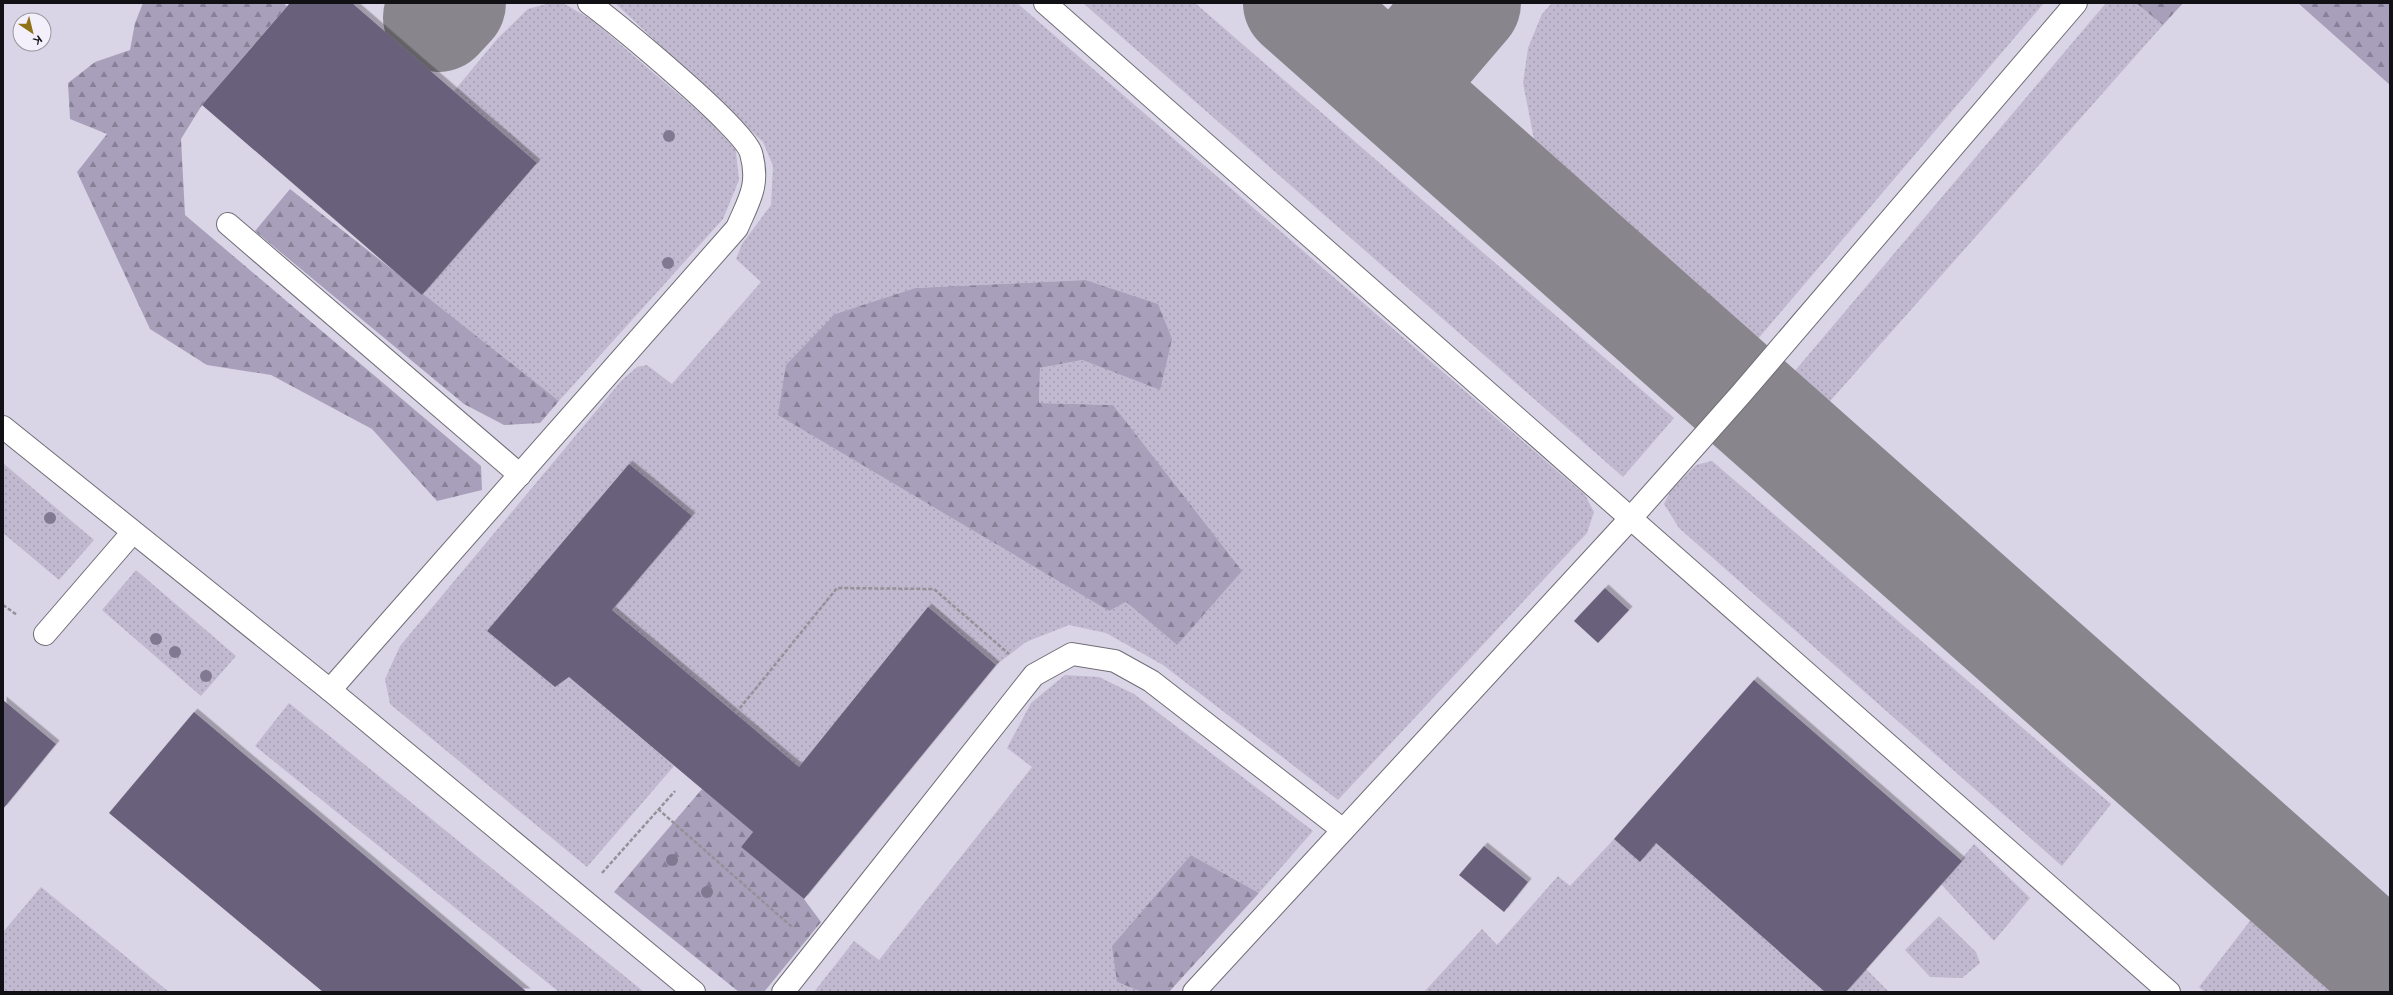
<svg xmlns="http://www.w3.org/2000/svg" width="2393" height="995" font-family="Helvetica,sans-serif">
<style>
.built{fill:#dad5e6;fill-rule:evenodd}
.grass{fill:url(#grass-dots);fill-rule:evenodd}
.forest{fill:url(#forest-firs)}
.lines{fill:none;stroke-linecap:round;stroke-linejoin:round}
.taxiway{stroke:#88868c;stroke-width:110}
.building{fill:#69617b;filter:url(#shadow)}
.minor-casing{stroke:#706d76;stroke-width:24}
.path{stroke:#949199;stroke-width:2.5;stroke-dasharray:4 2;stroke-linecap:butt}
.minor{stroke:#fff;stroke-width:22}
.tree{fill:#817892}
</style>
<defs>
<pattern id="grass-dots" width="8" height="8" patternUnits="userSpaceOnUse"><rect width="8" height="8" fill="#c0b9cf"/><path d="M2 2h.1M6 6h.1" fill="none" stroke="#a49eb1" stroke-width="1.8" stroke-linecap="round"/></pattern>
<pattern id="forest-firs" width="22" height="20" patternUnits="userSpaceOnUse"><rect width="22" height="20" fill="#a89fbb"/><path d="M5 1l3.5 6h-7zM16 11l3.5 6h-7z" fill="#878097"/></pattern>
<filter id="shadow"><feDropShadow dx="3.5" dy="-3.5" stdDeviation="0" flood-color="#0004"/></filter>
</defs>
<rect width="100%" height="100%" fill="#e6e3ed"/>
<path class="built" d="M3 3H2390V992H3ZM20 20H44V44H20Z"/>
<g class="grass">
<path d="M550 3H563L592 20 735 143 739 180 723 219 559 401 422 295 537 164 454 91 498 38 528 9Z"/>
<path d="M615 3H1017L1585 495 1594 512 1587 533 1338 800 1163 665 1106 633 1069 625 1026 642 996 665 928 608 799 767 612 610 692 516 629 464 487 631 555 687 569 677 674 766 587 867 390 704 385 679 400 646 622 380 637 367 647 365 672 384 761 282 736 259 742 244 771 205 773 166 763 142ZM1085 280 1160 390 1082 360 1040 368 1039 403 1113 405 1147 450 1177 645 1126 602 1109 611 779 415 835 314 915 288Z"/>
<path d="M1083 3H1195L1674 418 1623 477Z"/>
<path d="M1552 3H2044L1757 340 1556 167 1534 139 1523 83 1528 48 1542 14Z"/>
<path d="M2106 3H2136L2163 25 1824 408 1788 379Z"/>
<path d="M1712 461 2111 804 2062 866 1679 528 1664 504 1671 490 1696 465Z"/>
<path d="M3 463 94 540 59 580 3 533Z"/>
<path d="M136 570 236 656 201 696 102 610Z"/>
<path d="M1065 675 1099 677 1134 694 1313 831 1259 893 1191 855 1117 982 1142 992H814L854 941 879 960 1032 767 1007 748 1031 703Z"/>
<path d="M289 703 644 992H559L255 746Z"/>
<path d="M1614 839 1640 862 1656 843 1825 992H1424L1482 929 1497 945 1558 876 1570 886Z"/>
<path d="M1974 844 2030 898 1994 941 1941 884Z"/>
<path d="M41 887 169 992H3V932Z"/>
<path d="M1939 916 1976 952 1980 963 1962 978 1930 977 1905 950Z"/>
<path d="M2253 917 2339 992H2205L2199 987Z"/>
<path d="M1866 969 1889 992H1846Z"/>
</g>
<g class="forest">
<path d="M143 3H283L287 6 202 105 181 139 185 215 481 466 482 490 437 501 372 429 271 375 207 365 150 329 77 172 107 134 70 119 68 83 95 62 130 50 135 23Z"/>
<path d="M2136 3H2183L2163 25Z"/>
<path d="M2298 3H2390V85Z"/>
<path d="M290 189 559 401 540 423 504 425 464 404 255 231Z"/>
<path d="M1085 280 1158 304 1172 339 1160 390 1082 360 1040 368 1039 403 1113 405 1242 571 1177 645 1126 602 1109 611 778 415 786 365 835 314 915 288Z"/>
<path d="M702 789 753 832 741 847 804 899 821 922 764 992H739L614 892Z"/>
<path d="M1191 855 1259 893 1169 992H1142L1117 982 1112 946Z"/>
</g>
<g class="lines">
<g class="taxiway">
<path d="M1298 3 2390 971"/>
<path d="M438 17 451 3"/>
<path d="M1395 86 1466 3"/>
</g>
</g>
<g class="building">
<path d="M290 3H352L537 163 422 295 202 105Z"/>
<path d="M629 464 692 516 612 610 799 767 928 607 996 665 804 899 741 847 753 832 569 677 555 687 487 631Z"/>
<path d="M1605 588 1629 610 1598 643 1574 621Z"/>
<path d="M1754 680 1962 861 1846 992H1825L1656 843 1640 862 1614 839Z"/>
<path d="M3 700 56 744 3 809Z"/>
<path d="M194 712 527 992H323L109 813Z"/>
<path d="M1484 846 1528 882 1504 912 1459 875Z"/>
</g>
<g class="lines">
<defs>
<g id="minor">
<path d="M1045 3 2169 992"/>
<path d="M228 224 520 475"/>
<path d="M3 427 330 690 694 992"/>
<path d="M45 634 133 532"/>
<path d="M330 690 737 228C749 200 760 185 751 153 744 128 617 24 589 3"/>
<path d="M783 992 1034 675 1072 654 1115 661 1151 681 1343 830"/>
<path d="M1194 992 1630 519 1741 394 2076 3"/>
</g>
</defs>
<use href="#minor" class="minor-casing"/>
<g class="path">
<path d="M3 605 17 615"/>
<path d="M736 713 837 588 934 589 1009 654"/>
<path d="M658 809 792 927"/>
<path d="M602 873 675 791"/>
</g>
<use href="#minor" class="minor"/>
</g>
<g class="tree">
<circle cx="669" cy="136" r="6"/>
<circle cx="668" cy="263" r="6"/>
<circle cx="50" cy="518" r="6"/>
<circle cx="156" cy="639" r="6"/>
<circle cx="175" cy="652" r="6"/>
<circle cx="206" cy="676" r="6"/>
<circle cx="672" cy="860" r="6"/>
<circle cx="707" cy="892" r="6"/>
</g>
<rect width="2393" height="995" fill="none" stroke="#111014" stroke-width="8"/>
<g transform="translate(32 32) rotate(145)"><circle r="19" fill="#f3f0fb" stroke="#99969f"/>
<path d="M0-3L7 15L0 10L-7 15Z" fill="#907318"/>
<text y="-6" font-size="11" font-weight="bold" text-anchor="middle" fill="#111014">K</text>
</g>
</svg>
